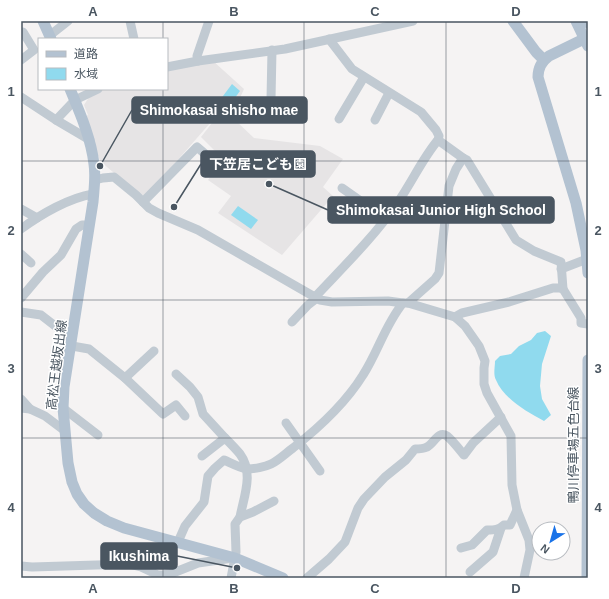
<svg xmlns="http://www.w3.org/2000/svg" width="609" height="599" font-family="Helvetica,'Noto Sans JP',sans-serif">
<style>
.education{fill:#e6e4e5}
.water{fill:#90daee}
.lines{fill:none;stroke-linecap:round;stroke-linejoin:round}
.minor{stroke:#c1cad2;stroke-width:9}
.major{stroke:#b3c2d1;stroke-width:11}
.grid{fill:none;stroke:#4a5661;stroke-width:1;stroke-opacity:0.55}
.labels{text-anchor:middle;stroke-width:3;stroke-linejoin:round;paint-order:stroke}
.street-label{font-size:13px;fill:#4a5661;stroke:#fff}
.leader{fill:none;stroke:#4a5661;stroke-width:1.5}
.callout-dot{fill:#4a5661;stroke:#fff;stroke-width:1.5}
.callout{fill:#4a5661;stroke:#4a5661;stroke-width:1.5}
.callout-label{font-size:14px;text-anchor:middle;font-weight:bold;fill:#fff}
.neatline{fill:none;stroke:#4a5661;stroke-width:1.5}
.grid-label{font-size:13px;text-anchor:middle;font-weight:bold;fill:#4a5661}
</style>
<rect width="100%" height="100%" fill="#f5f3f3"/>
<g class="education">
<path d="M213 61 244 89 239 100 244 113 237 118 224 112 211 122 147 195H140L100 161 85 117 88 115 84 105 91 94 105 89H167V70Z"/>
<path d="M224 116 234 119 254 138 320 146 343 159 323 187 333 196 282 255 218 213 231 196 208 180 213 173 218 177 229 165 201 137 212 123Z"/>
</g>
<g class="water">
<path d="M232 84 240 91 226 110 217 104Z"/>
<path d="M238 206 258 220 251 229 231 215Z"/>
<path d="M545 331 551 336 542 364 540 386 542 399 551 415 544 421C527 412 504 399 496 380 493 375 495 367 495 361L500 356 511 354 519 346 531 340 537 333Z"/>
</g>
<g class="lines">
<g class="minor">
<path d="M130 21 134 39"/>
<path d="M49 36 68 21"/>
<path d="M329 39 352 69 421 112 436 130 439 136 438 140 463 158 456 169 449 186 439 273 435 279 408 303"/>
<path d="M21 60 34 50 23 32"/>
<path d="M198 61 197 56 209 21"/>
<path d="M167 67 198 61 285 49 413 21"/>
<path d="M21 97 56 120 90 140"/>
<path d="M271 99 272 50"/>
<path d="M339 119 364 77"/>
<path d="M56 120 75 100 98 89"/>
<path d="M375 120 389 93"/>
<path d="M463 158 467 160 516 240 534 251 561 262 563 289"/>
<path d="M95 180 103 178 114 177 136 195 149 208 158 213 198 230 320 300 332 302 388 301 403 303"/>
<path d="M342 188 386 219"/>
<path d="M143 202 197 147 204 153 219 172"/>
<path d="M21 209 37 218"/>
<path d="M21 229C41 214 69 198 93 194"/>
<path d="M21 254 31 263"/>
<path d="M561 269 587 259"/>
<path d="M315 297C343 267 373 238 396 205 411 184 422 159 438 140"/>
<path d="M21 298 43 272 61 255 76 229 82 225H89"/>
<path d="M21 312 41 315 72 339"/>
<path d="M292 322 308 305 317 298"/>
<path d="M72 346 89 349 125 378 163 414 176 405 185 416"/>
<path d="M176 374 190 387 198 397 203 414 225 438"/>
<path d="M125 378 154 351"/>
<path d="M21 399 30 409"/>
<path d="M21 408 30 409 45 416 65 431"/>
<path d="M63 408 98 435"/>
<path d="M286 423 320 471"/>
<path d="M202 456 225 438C230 443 235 448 240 454 254 473 244 496 240 517"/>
<path d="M178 542 185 526 204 502 208 476 215 468 224 460C231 463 240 468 247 469 254 469 265 467 271 464 279 460 286 453 293 448 320 427 345 404 363 375 378 352 385 325 403 303H408L455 317"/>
<path d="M461 548 472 545 487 530C494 530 499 530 504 525H510L517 510"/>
<path d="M21 566 32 567 129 564 141 567 158 575H163L173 573 198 563 233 558"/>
<path d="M470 572 493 552 501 528"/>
<path d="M231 578 236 552 235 524 240 517 253 512 274 501"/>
<path d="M307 578 329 559 345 542 358 508 364 499 385 477 406 460 415 449C419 449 423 449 427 447 434 444 438 430 447 436 453 441 459 449 464 455L473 443 501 417"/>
<path d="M524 578 530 550 529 540 517 510 512 485 511 436 487 393 484 384V368L485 361 479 346 465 326 455 317 462 313 509 302 553 288H559L563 289 581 318V323L588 324"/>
</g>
<g class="major">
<path d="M43 21 51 39"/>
<path d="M513 21 536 52 544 60"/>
<path d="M576 21 588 46"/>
<path d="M587 21 588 23"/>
<path d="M588 37 549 56C542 61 538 68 538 77L576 203 586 250 588 273"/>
<path d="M70 89C80 113 91 138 94 164 96 176 94 189 93 202L64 387 63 408 68 463 72 482 77 494 84 504 94 513 107 521 124 528 235 558 283 578"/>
<path d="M587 578 588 360"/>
</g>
</g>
<path class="grid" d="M163 21V39M304 21V578M446 21V578M163 89V578M21 161H588M21 300H588M21 438H588"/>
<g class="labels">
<g class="street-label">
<text transform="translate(56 365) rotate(-83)" y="5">高松王越坂出線</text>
<text transform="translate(573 445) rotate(-90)" y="5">鴨川停車場五色台線</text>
</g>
</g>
<path class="leader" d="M100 166L132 110M174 207L201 164M269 184L328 210M237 568L177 556"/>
<g class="callout-dot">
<circle cx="100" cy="166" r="4"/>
<circle cx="174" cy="207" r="4"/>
<circle cx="269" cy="184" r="4"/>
<circle cx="237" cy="568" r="4"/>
</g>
<g class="callout">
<rect x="132" y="97" width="175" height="26" rx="4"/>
<rect x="201" y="151" width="114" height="26" rx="4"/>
<rect x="328" y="197" width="226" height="26" rx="4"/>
<rect x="101" y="543" width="76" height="26" rx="4"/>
</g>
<g class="callout-label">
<text x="219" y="115">Shimokasai shisho mae</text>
<text x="258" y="169">下笠居こども園</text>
<text x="441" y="215">Shimokasai Junior High School</text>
<text x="139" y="561">Ikushima</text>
</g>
<rect width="609" height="599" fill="none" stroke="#ffffff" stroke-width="44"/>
<rect x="38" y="38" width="130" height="52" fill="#ffffff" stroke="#b7bbc0"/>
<rect x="46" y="51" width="20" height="6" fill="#b3c2d1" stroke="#b7bbc0"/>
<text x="74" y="58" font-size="12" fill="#4a5661">道路</text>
<rect x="46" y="68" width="20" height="12" fill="#90daee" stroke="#b7bbc0"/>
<text x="74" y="78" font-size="12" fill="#4a5661">水域</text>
<g transform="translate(551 541) rotate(217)"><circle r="19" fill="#ffffff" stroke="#b7bbc0"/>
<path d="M0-3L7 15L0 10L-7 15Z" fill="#1a73e8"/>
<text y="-6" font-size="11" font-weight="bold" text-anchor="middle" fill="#4a5661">N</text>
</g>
<rect x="22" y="22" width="565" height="555" class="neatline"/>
<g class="grid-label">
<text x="93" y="16">A</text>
<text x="234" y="16">B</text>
<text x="375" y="16">C</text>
<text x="516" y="16">D</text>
<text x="11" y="96">1</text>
<text x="598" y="96">1</text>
<text x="11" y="235">2</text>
<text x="598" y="235">2</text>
<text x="11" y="373">3</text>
<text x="598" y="373">3</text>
<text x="11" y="512">4</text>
<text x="598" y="512">4</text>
<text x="93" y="593">A</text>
<text x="234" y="593">B</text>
<text x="375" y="593">C</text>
<text x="516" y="593">D</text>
</g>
</svg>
